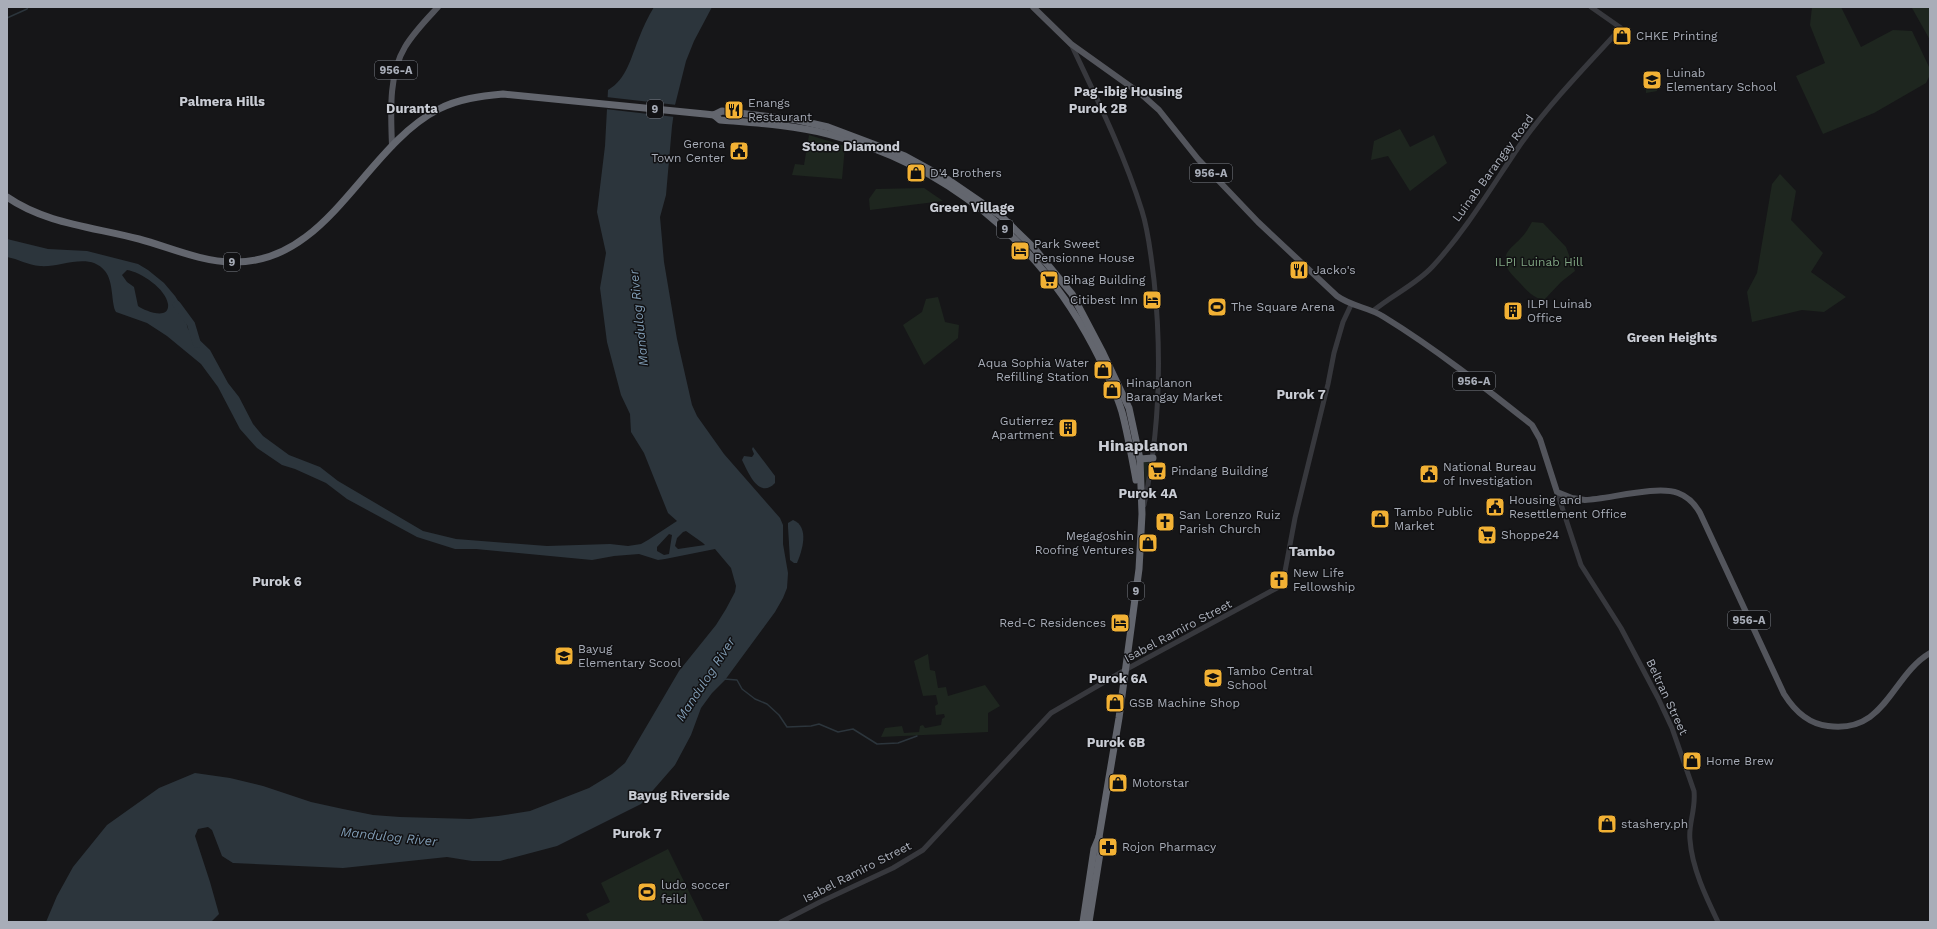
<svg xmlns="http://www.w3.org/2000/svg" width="1937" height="929" font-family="'Work Sans',sans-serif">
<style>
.green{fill:#1e261f}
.water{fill:#2c353c;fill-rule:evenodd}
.pier{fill:#161618}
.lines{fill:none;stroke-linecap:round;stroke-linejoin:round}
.stream{stroke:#2c353c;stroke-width:1.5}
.river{stroke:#2c353c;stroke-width:8}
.minor{stroke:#37383d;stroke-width:5}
.major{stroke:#53555c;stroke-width:6}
.highway{stroke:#63666e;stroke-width:7}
.labels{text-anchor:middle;stroke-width:3;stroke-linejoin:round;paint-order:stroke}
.shield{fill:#111113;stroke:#7b7e86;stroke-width:1}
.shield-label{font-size:11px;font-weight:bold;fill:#a8adb8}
.poi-label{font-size:12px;fill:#a8adb8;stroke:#111113;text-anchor:start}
.street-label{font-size:12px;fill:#a8adb8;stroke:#111113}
.park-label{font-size:12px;fill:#7fa381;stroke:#111113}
.neighbourhood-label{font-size:13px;font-weight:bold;fill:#c9ccd4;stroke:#111113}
.water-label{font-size:13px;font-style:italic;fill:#7f9bb3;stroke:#111113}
.quarter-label{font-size:14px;font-weight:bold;fill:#c9ccd4;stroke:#111113}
.district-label{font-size:16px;font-weight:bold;fill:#c9ccd4;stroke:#111113}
</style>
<rect width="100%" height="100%" fill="#161618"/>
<g class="green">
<path d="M1812 7H1841L1861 47 1893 30 1912 31 1930 69V75L1926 83 1874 113 1823 134 1796 76 1825 63 1810 25Z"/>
<path d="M1913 7H1930V40L1912 8Z"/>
<path d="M1655 78 1657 91 1646 93 1645 79Z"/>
<path d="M1400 129 1410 147 1434 135 1447 163 1410 191 1388 156 1371 160 1374 141Z"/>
<path d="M809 135 845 146 842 179 792 175 795 164 804 165Z"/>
<path d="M1780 174 1796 191 1791 220 1823 253 1811 272 1846 297 1824 312 1802 310 1752 322 1747 292 1757 273 1772 184Z"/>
<path d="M924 188 943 201 870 210 869 199 876 189Z"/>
<path d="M1532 222 1543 223 1566 247 1575 271 1561 282 1544 300C1533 298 1526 290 1520 283 1516 279 1512 275 1509 271 1499 254 1511 249 1521 238 1526 233 1529 227 1532 222Z"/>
<path d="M938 297 945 322 959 325 958 338 924 365 903 325 922 312 926 299Z"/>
<path d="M1143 460H1150L1146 485Z"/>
<path d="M928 654 930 670 935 671 938 688 946 687 948 696 985 685 1000 706 988 713V732L881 737 885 728 902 726 904 733 919 732 920 726 923 725 925 728 941 725 942 719 945 717 944 714 936 715 935 706 938 704 936 695 923 696 914 661Z"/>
<path d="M668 849 704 922H590L586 914 610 902 601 883Z"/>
</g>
<g class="water">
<path d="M654 7H712L694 41 686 61 675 105 672 126 666 195 660 217 664 262 677 339 692 405 697 416 724 454 780 518 783 525V544L788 573 787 588 783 598 775 612 725 680 712 693 701 708 691 735 675 765 641 804 557 846 500 861H472L447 857 343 868 233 863 222 856 212 830 208 827 198 829 195 836 210 882 219 914 211 922H46L57 896 73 867 107 825 159 788 195 773 230 778 263 786 311 802 343 809 373 815 400 817 470 819 498 816 530 811 589 788 612 774 625 763 679 671 716 625 726 609 735 592 736 586 731 568 715 549 665 559 658 560 639 554 614 556 592 560 476 549H455L417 537 347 499 326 483 295 469 282 465 257 448 240 429 218 387 201 364 167 336 147 323 116 312C111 304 114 282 105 271 89 251 60 268 40 266 28 265 18 259 7 257V239L48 249 87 251 138 264 148 270 164 283 175 296 182 307 188 329 210 350 228 383 239 397 253 424 263 436 289 455 320 467 338 481 423 531 456 539 547 546 610 544 628 546 641 544 648 540 677 521 668 513 644 453 631 432 630 414 621 395 607 342 600 288 606 253 597 212 605 146 608 90C627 79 631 57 639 38 643 27 648 17 654 7ZM127 270C141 272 166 289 168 304 170 321 145 311 138 306L134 287 127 282 122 275ZM686 531 703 543 705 545 678 549 675 546 677 538 683 532ZM669 534 672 535 669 554 664 555 657 551V547Z"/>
<path d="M753 447 775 476V483C759 500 748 472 742 460L744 456 752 457 754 454 752 449Z"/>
<path d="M793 520C810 527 802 551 797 563H794L790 560 788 527V523Z"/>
</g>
<path class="pier" d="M606 97 677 105 675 117 605 109Z"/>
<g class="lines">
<g class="stream">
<path d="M7 18 27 9 28 7"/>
<path d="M724 679 737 680 742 689 755 699 767 704 779 715 787 727 811 726 819 724 838 732 853 729 877 744 898 743 917 736"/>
</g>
<path class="river" d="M177 305 191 324 197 344"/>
<g class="minor">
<path d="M1071 44C1097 99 1124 153 1142 211 1149 233 1151 257 1154 280 1162 356 1160 430 1144 505"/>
<path d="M1373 311C1392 295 1417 284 1433 266 1467 229 1492 186 1520 145 1550 103 1586 66 1621 28L1591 7"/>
<path d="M1557 492 1581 565 1621 628 1658 698 1672 728 1694 791C1696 810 1688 824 1690 840 1692 868 1706 897 1718 922"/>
<path d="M781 922 820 902 893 868 923 850 1051 713 1125 670 1277 588 1283 582 1295 518 1328 384 1334 353 1343 322 1351 305"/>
</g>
<g class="major">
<path d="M1033 7 1071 44 1141 94 1159 110 1198 159 1258 222 1337 296C1352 307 1369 307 1384 317 1436 349 1484 387 1532 425L1540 439 1557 492 1572 498 1585 500C1609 499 1657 485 1678 493 1689 497 1695 504 1700 513L1784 694C1794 710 1809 724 1828 726 1886 734 1891 676 1930 653"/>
<path d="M392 146C391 115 388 75 405 47 414 32 426 20 438 7"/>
</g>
<g class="highway">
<path d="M714 115 720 120C756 123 792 125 828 134 945 164 1037 239 1093 346 1104 367 1115 389 1122 412 1128 435 1132 458 1136 480"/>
<path d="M7 197C46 224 94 227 139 239 169 247 201 262 233 262 329 264 363 148 439 109 458 99 481 96 503 94L705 114 714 115 722 111 797 120 828 127 905 156 947 179 1001 216 1034 248 1072 294 1103 353 1129 408 1140 459 1142 514 1139 569 1119 718 1099 837 1094 849 1083 922"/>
<path d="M1140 459 1153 458"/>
<path d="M1089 922 1101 847 1099 837"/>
</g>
</g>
<defs>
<symbol id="shop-square" viewBox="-11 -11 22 22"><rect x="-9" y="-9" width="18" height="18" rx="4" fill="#f2b134" stroke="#111113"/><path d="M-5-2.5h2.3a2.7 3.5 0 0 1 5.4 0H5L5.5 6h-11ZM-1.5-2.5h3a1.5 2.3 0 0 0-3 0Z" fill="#111"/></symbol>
<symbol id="school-square" viewBox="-11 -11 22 22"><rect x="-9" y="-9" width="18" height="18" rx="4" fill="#f2b134" stroke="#111113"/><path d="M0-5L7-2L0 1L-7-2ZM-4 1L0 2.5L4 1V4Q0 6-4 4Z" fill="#111"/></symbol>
<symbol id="restaurant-square" viewBox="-11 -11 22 22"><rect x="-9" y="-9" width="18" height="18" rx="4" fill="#f2b134" stroke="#111113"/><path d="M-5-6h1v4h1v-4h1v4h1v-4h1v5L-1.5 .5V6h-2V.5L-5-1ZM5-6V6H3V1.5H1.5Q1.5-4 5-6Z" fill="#111"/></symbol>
<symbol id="civic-square" viewBox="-11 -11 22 22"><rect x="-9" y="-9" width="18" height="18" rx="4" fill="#f2b134" stroke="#111113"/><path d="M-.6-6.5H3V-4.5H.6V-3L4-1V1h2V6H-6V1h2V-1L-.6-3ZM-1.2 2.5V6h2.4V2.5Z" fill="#111"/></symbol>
<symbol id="hotel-square" viewBox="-11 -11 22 22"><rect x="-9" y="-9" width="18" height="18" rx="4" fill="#f2b134" stroke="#111113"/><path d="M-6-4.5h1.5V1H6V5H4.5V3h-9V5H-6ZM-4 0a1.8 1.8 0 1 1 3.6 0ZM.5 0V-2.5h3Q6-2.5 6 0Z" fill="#111"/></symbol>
<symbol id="supermarket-square" viewBox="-11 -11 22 22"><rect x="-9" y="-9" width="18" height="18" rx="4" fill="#f2b134" stroke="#111113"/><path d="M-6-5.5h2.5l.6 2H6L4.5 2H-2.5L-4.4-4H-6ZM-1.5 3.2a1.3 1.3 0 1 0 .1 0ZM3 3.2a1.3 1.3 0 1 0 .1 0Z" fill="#111"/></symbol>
<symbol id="stadium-square" viewBox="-11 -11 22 22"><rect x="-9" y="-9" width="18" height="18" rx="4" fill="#f2b134" stroke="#111113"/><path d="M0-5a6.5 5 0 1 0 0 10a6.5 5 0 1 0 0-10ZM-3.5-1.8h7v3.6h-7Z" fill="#111"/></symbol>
<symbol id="building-square" viewBox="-11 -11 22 22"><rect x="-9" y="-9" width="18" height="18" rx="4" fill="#f2b134" stroke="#111113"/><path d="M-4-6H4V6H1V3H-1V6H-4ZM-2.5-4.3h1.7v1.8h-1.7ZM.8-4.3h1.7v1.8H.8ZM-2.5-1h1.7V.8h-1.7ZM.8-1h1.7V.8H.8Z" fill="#111"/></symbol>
<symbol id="church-square" viewBox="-11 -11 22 22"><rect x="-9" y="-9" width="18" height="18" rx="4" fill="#f2b134" stroke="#111113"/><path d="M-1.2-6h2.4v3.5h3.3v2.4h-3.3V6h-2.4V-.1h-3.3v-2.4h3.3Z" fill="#111"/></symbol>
<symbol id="pharmacy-square" viewBox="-11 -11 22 22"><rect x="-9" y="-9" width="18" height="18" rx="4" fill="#f2b134" stroke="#111113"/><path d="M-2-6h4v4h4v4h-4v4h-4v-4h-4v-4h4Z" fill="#111"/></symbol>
</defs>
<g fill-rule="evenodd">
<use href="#shop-square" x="1611" y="25" width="22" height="22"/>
<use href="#school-square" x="1641" y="69" width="22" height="22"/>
<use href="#restaurant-square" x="723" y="99" width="22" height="22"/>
<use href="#civic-square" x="728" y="140" width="22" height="22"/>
<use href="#shop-square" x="905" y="162" width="22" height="22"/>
<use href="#hotel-square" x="1009" y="240" width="22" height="22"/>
<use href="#restaurant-square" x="1288" y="259" width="22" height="22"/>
<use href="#supermarket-square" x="1038" y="269" width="22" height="22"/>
<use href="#hotel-square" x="1141" y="289" width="22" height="22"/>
<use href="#stadium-square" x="1206" y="296" width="22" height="22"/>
<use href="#building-square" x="1502" y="300" width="22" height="22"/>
<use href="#shop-square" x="1092" y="359" width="22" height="22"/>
<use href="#shop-square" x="1101" y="379" width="22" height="22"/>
<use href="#building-square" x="1057" y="417" width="22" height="22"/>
<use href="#supermarket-square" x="1146" y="460" width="22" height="22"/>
<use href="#civic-square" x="1418" y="463" width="22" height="22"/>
<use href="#civic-square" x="1484" y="496" width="22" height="22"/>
<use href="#shop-square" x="1369" y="508" width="22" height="22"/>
<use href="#church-square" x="1154" y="511" width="22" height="22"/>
<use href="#supermarket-square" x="1476" y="524" width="22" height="22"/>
<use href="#shop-square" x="1137" y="532" width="22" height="22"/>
<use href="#church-square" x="1268" y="569" width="22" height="22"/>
<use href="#hotel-square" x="1109" y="612" width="22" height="22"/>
<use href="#school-square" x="553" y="645" width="22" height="22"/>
<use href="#school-square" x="1202" y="667" width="22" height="22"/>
<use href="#shop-square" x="1104" y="692" width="22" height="22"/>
<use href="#shop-square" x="1681" y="750" width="22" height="22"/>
<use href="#shop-square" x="1107" y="772" width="22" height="22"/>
<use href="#shop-square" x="1596" y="813" width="22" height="22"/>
<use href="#pharmacy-square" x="1097" y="836" width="22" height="22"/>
<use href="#stadium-square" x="636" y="881" width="22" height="22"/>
</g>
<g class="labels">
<g class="shield">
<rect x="375" y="61" width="42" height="18" rx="3"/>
<rect x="647" y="100" width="16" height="18" rx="3"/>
<rect x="1190" y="164" width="42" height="18" rx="3"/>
<rect x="997" y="220" width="16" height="18" rx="3"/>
<rect x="224" y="253" width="16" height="18" rx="3"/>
<rect x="1453" y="372" width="42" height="18" rx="3"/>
<rect x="1128" y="582" width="16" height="18" rx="3"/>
<rect x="1728" y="611" width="42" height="18" rx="3"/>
</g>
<g class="shield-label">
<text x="396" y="74">956-A</text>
<text x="655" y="113">9</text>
<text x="1211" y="177">956-A</text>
<text x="1005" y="233">9</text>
<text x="232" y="266">9</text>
<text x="1474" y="385">956-A</text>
<text x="1136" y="595">9</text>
<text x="1749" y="624">956-A</text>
</g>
<g class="poi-label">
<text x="1636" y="40">CHKE Printing</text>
<text x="1666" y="77">Luinab<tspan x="1666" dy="14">Elementary School</tspan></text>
<text x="748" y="107">Enangs<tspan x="748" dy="14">Restaurant</tspan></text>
<text x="725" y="148" text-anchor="end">Gerona<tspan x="725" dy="14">Town Center</tspan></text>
<text x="930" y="177">D'4 Brothers</text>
<text x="1034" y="248">Park Sweet<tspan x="1034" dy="14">Pensionne House</tspan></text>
<text x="1313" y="274">Jacko's</text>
<text x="1063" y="284">Bihag Building</text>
<text x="1138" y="304" text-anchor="end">Citibest Inn</text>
<text x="1527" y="308">ILPI Luinab<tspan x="1527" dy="14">Office</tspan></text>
<text x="1231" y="311">The Square Arena</text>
<text x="1089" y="367" text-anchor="end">Aqua Sophia Water<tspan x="1089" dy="14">Refilling Station</tspan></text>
<text x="1126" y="387">Hinaplanon<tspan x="1126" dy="14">Barangay Market</tspan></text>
<text x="1054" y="425" text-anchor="end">Gutierrez<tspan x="1054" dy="14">Apartment</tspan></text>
<text x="1443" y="471">National Bureau<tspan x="1443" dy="14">of Investigation</tspan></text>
<text x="1171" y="475">Pindang Building</text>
<text x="1509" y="504">Housing and<tspan x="1509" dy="14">Resettlement Office</tspan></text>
<text x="1394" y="516">Tambo Public<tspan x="1394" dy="14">Market</tspan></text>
<text x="1179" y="519">San Lorenzo Ruiz<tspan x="1179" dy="14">Parish Church</tspan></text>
<text x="1501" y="539">Shoppe24</text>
<text x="1134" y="540" text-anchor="end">Megagoshin<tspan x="1134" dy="14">Roofing Ventures</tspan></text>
<text x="1293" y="577">New Life<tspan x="1293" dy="14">Fellowship</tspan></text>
<text x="1106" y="627" text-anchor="end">Red-C Residences</text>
<text x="578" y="653">Bayug<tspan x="578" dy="14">Elementary Scool</tspan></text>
<text x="1227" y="675">Tambo Central<tspan x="1227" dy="14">School</tspan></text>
<text x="1129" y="707">GSB Machine Shop</text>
<text x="1706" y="765">Home Brew</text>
<text x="1132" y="787">Motorstar</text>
<text x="1621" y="828">stashery.ph</text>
<text x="1122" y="851">Rojon Pharmacy</text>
<text x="661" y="889">ludo soccer<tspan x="661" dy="14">feild</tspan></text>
</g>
<g class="street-label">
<text transform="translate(1493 168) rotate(-54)" y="4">Luinab Barangay Road</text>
<text transform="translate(1178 631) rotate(-28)" y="4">Isabel Ramiro Street</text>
<text transform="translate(1667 697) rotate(65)" y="4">Beltran Street</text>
<text transform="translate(857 872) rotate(-27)" y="4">Isabel Ramiro Street</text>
</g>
<g class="park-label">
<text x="1539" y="266">ILPI Luinab Hill</text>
</g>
<g class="neighbourhood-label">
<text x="1128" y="96">Pag-ibig Housing</text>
<text x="222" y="106">Palmera Hills</text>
<text x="412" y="113">Duranta</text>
<text x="1098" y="113">Purok 2B</text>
<text x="851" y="151">Stone Diamond</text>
<text x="972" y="212">Green Village</text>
<text x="1672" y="342">Green Heights</text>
<text x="1301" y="399">Purok 7</text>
<text x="1148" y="498">Purok 4A</text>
<text x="277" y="586">Purok 6</text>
<text x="1118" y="683">Purok 6A</text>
<text x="1116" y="747">Purok 6B</text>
<text x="679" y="800">Bayug Riverside</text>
<text x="637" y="838">Purok 7</text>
</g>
<g class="water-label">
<text transform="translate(638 318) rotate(-96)" y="5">Mandulog River</text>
<text transform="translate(705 679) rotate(-57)" y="5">Mandulog River</text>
<text transform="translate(389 836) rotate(6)" y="5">Mandulog River</text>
</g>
<g class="quarter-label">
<text x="1312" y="556">Tambo</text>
</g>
<g class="district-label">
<text x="1143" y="451">Hinaplanon</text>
</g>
</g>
<rect width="1937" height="929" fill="none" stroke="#a8adb8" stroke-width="16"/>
</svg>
